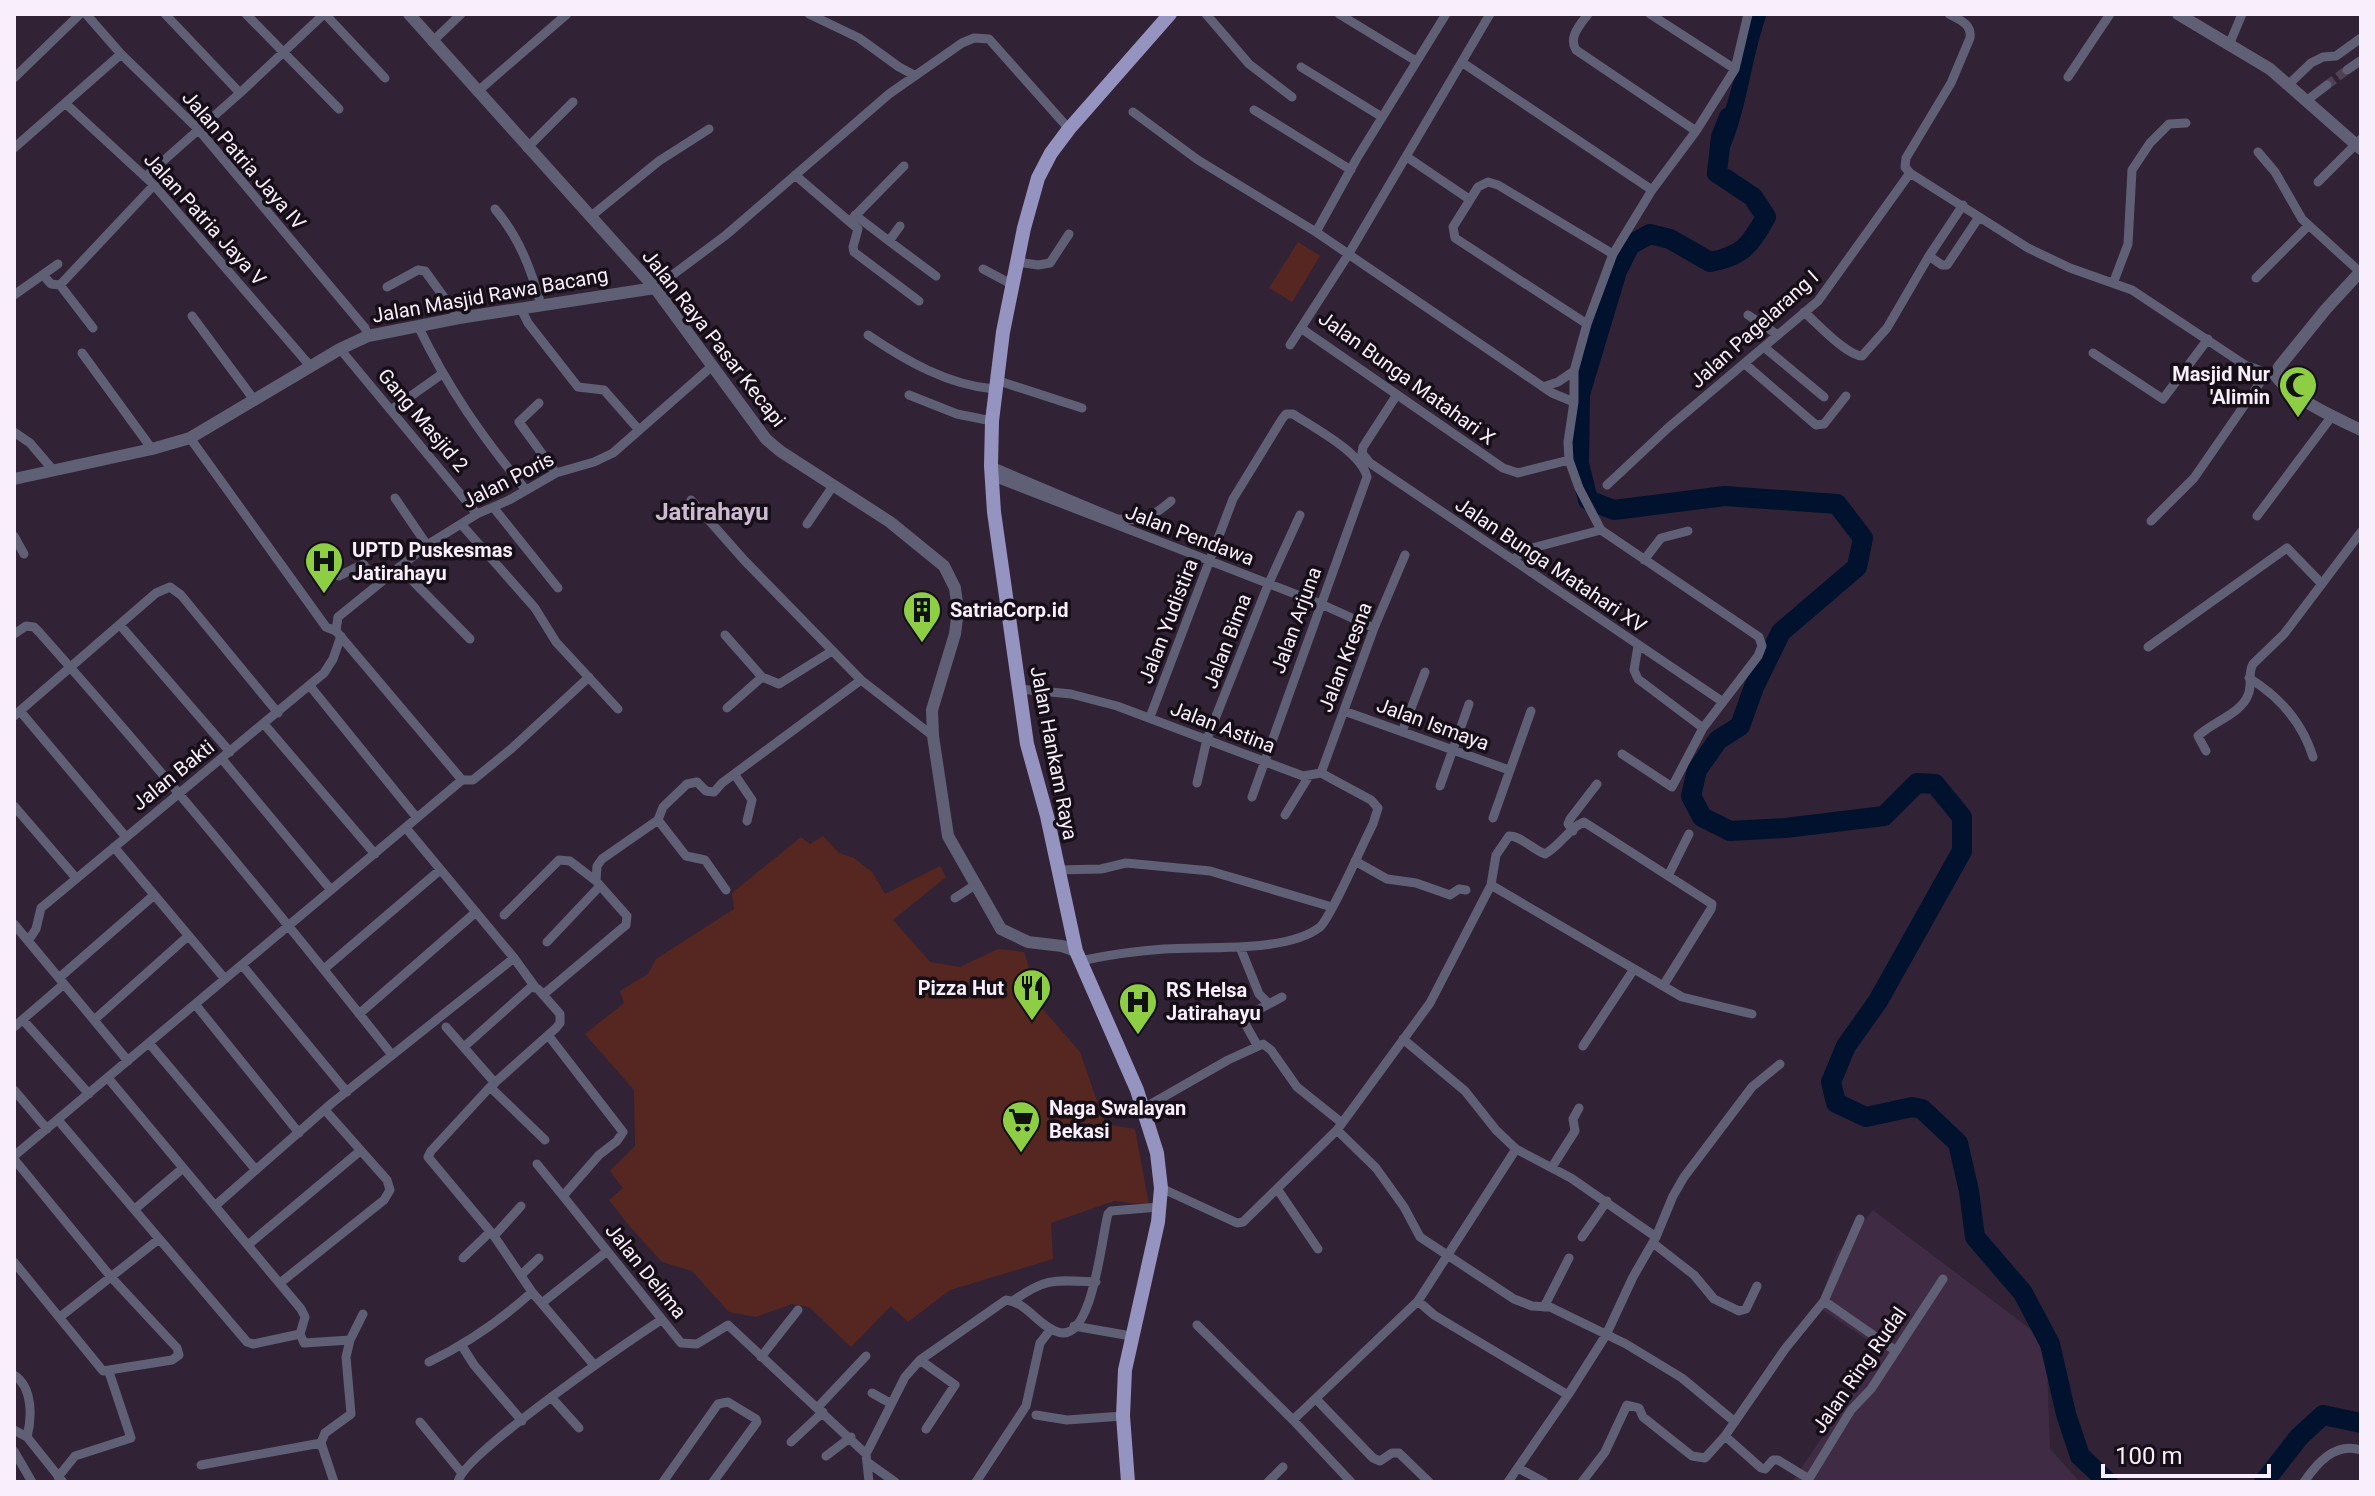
<svg xmlns="http://www.w3.org/2000/svg" width="2375" height="1496" viewBox="0 0 2375 1496" font-family="Roboto,sans-serif">
	<style>
		.built { fill: #402b44 }
		.green { fill: #562721 }
		.water { fill: #00122d }
		.lines { fill: none; stroke-linecap: round; stroke-linejoin: round }
		.river { stroke: #00122d; stroke-width: 20 }
		.minor-tunnel { stroke: #504154; stroke-width: 9; stroke-dasharray: 9 4.5; stroke-linecap: butt }
		.minor { stroke: #5f5f75; stroke-width: 9 }
		.tertiary { stroke: #5f5f75; stroke-width: 12 }
		.primary { stroke: #9593c0; stroke-width: 14 }
		.labels { text-anchor: middle; stroke-width: 7; stroke-linejoin: round; paint-order: stroke }
		.street-label { font-size: 20px; fill: #f9eefb; stroke: #160f17 }
		.poi-label { font-size: 20px; font-weight: bold; fill: #f9eefb; stroke: #160f17; text-anchor: start }
		.quarter-label { font-size: 24px; font-weight: bold; fill: #ceb9d2; stroke: #160f17 }
	</style>
	<rect width="100%" height="100%" fill="#322236"/>
	<!-- built -->
	<path class="built" d="M1873 1210 2046 1341 2050 1449 2080 1482H1792L1881 1349 1818 1307 1837 1253Z"/>
	<!-- green -->
	<path class="green" d="M1298 242 1320 256 1292 302 1269 288Z
		M823 836 839 853 854 858 872 872 885 894 940 866 946 877 893 920 930 962 960 967 998 949 1024 952 1041 1007 1080 1052 1105 1124 1135 1129 1149 1205 1114 1201 1051 1223 1053 1259 950 1290 908 1322 891 1306 851 1347 809 1307 792 1304 756 1317 729 1312 692 1271 662 1262 631 1228 609 1200 623 1188 610 1171 635 1146 634 1090 585 1034 624 1003 620 991 648 974 656 959 734 909 732 893 801 837 810 844Z"/>
	<!-- water -->
	<path class="water" d="M1753 14H1767C1751 58 1748 105 1730 148L1716 141Z"/>
	<g class="lines">
		<!-- river -->
		<path class="river" d="M1729 117 1721 137 1717 173 1753 197 1766 217C1750 245 1743 256 1710 262L1670 239 1650 234 1630 245 1617 271 1580 394 1579 463 1588 500 1614 510 1725 496 1837 504 1863 538 1857 567 1781 632 1754 687 1740 726 1718 740 1697 770 1691 796 1702 817 1730 831 1785 828 1884 816 1917 783 1935 784 1962 817V851L1878 1001 1846 1046 1831 1082 1836 1103 1866 1117 1912 1107 1922 1109 1958 1143 1969 1191 1975 1237 2023 1293 2050 1344 2066 1414 2080 1456 2108 1482
			M2264 1482 2299 1437 2323 1415 2361 1423"/>
		<!-- minor-tunnel -->
		<path class="minor-tunnel" d="M2327 85 2347 70"/>
		<!-- minor -->
		<path class="minor" d="M86 14 121 54 198 129 365 328 368 336
			M165 14 240 93
			M246 14 339 109
			M325 14 385 78
			M809 14 859 38 899 67 914 75
			M1206 14 1249 64 1292 97
			M1339 14 1416 61
			M1588 14C1580 25 1568 37 1576 50L1696 131
			M1650 14 1735 69
			M432 42 461 14
			M2229 45 2242 14
			M1463 63 1652 190
			M1301 67 1382 117
			M2347 70 2360 61
			M2068 77 2110 14
			M14 78 80 14
			M2288 85 2311 63 2323 57 2336 56 2361 38
			M477 92 567 14
			M2306 101 2327 85
			M65 103 154 185 311 367
			M1254 110 1351 170
			M1133 112 1198 160 1316 232 1552 393 1574 402
			M14 148 121 54
			M527 148 573 102
			M2258 152 2275 172 2302 219 2360 272
			M1407 157 1469 199
			M1910 173 2028 248 2070 268 2132 290 2245 365 2276 376
			M1910 173 1905 167 1906 158 1951 83 1970 38C1972 24 1960 20 1949 14
			M795 175 858 229 853 247 854 252 919 301
			M145 177 240 93 324 14
			M2318 182 2361 139
			M495 209C519 237 531 269 541 305
			M855 215 889 241 900 226
			M590 217 659 161 709 129
			M850 221 904 166
			M1316 232 1357 158 1446 14
			M889 241 936 276
			M1929 256 1963 205
			M1017 262 1038 265 1050 263 1069 234
			M983 269 1013 285
			M44 276 51 284 60 285 154 185
			M2256 278 2308 226
			M2114 281 2128 244 2132 170 2150 143 2169 124 2186 123
			M60 285 93 328
			M387 287 418 270 425 271 459 318
			M655 288 726 235 889 94 962 43 974 38 989 39 1069 129
			M14 295 58 264
			M521 309 528 323 578 387 604 390 639 430
			M1804 312C1818 324 1846 355 1862 356L1887 328 1929 256 1942 265H1947L1979 217
			M1748 315 1778 335
			M192 316 255 401
			M1587 324 1455 238 1453 227 1478 187 1488 182 1498 185 1613 254
			M418 326C448 388 482 437 526 490
			M1302 326 1305 331 1503 468 1518 473 1569 460
			M868 335C906 361 948 385 994 389
			M1290 345 1348 255 1490 14
			M1764 347 1824 397
			M340 349 477 514
			M82 353 152 449
			M2093 353 2163 399 2208 339
			M1745 364 1816 425 1824 424 1846 396
			M996 380 1082 408
			M1543 387 1558 382 1574 371
			M909 395 957 414 992 421
			M1396 396 1363 447 1362 453 1370 463 1723 702
			M539 403 519 422 556 473
			M391 410 442 374
			M14 432 30 443 53 470
			M190 438 326 627 336 631
			M991 466 1117 519C1144 522 1151 518 1171 501
			M991 476 1321 604 1374 628
			M1607 485 1669 427 1818 301 1910 173
			M395 498 427 545
			M691 500 744 560 861 680 933 736
			M493 507 558 588
			M2257 516 2332 416
			M2151 521 2194 478 2266 374
			M461 524 535 608 556 642 618 709
			M807 524 833 486
			M14 536 24 554
			M310 557 326 569 339 576 363 564 377 583
			M1514 559 1525 550 1601 530
			M1644 560 1661 538 1688 531
			M399 567 470 639
			M120 625 230 752
			M14 634 26 626 34 627 39 632C161 769 278 911 392 1055
			M725 635 762 677 779 684 832 651
			M1638 646 1634 670 1638 679 1703 728
			M2148 647 2287 548 2321 583
			M2249 678C2280 697 2302 722 2313 757
			M310 686 417 818
			M1019 689 1071 694 1117 706 1303 776 1321 773
			M727 708 762 677
			M20 711 126 837
			M1344 711 1509 770
			M14 716 156 593 170 587 181 595 278 713
			M1150 717 1233 499 1282 419 1286 414H1293C1314 428 1361 452 1367 477L1252 797
			M264 724 375 854
			M1402 732 1425 672
			M2206 751 2198 736C2212 722 2241 714 2248 695 2253 684 2247 674 2253 664L2284 634 2361 532
			M1622 754 1672 787 1703 728 1758 656 1762 646 1759 637 1601 530 1579 488 1569 460 1568 442 1574 402V371L1587 324 1613 254 1652 190 1696 131 1735 69 1748 14
			M222 759 331 890
			M1321 773 1374 628 1405 555
			M735 775 752 800 747 821
			M462 780H473L511 749 589 677
			M1197 783 1207 739 1268 585 1300 515
			M1440 786 1469 704
			M14 806 76 878
			M1285 815 1309 776
			M1493 818 1531 711
			M658 820 686 856 705 860 726 890
			M406 828 514 958 535 987
			M1573 831 1568 824 1570 819 1597 784
			M114 847 225 979
			M1355 861 1387 879 1416 883 1450 895 1459 889 1466 890
			M1057 870 1101 869 1126 863 1210 871 1332 907
			M1668 876 1689 834
			M1491 885 1682 997 1752 1014
			M955 898 975 885
			M504 915 559 860 570 861 596 881
			M14 924 128 1061
			M28 941 36 929 41 908 324 673 333 659 341 636
			M547 942 599 887
			M1240 947 1259 994 1269 1004 1242 1018 1257 1045
			M1080 961C1107 955 1136 951 1164 949 1205 946 1287 953 1320 927 1331 917 1363 843 1373 824L1378 808 1371 800 1321 773
			M242 965 347 1092
			M324 969 440 870
			M59 978 153 896
			M544 994 626 925 627 916 596 881 597 866 602 859 658 820 663 807 687 784 697 782 706 791 714 792 722 783 861 680
			M195 1004 299 1133
			M1269 1004 1282 997
			M359 1014 476 912
			M23 1020 89 1094
			M94 1020 187 937
			M14 1027 64 984
			M446 1027 495 1083
			M548 1035 623 1132 617 1141 599 1155 563 1196 681 1343 697 1344 728 1325 866 1454
			M1403 1039 1465 1091 1496 1130 1516 1149 1571 1178 1656 1237
			M149 1043 256 1170
			M465 1046 531 987 538 989 560 1014V1023L556 1028 490 1087 431 1151 428 1157 494 1236 532 1292 594 1365
			M1583 1046 1634 969
			M490 1087 545 1140
			M14 1090 47 1129
			M1144 1108 1228 1060 1263 1044 1271 1050 1297 1087 1342 1123
			M58 1120 247 1342 253 1344 300 1334 305 1317 301 1309 108 1078
			M1337 1130 1376 1168 1404 1207 1420 1237 1514 1299 1532 1306 1550 1307 1626 1344 1682 1378 1735 1422
			M14 1156 462 780 336 631 338 617 427 545 477 514 509 500 556 473 594 462 613 453 711 367
			M14 1159 111 1277 177 1348 179 1355 172 1360 103 1371 14 1262
			M537 1164 563 1196
			M1552 1167 1575 1131 1573 1119 1579 1108
			M1161 1188 1237 1223 1243 1222 1337 1130 1430 1003 1491 885 1496 855 1509 836C1520 835 1533 850 1545 854 1560 846 1570 827 1584 822L1712 904 1711 909 1663 986
			M1278 1190 1318 1249
			M216 1205 332 1103 514 958
			M135 1209 183 1168
			M494 1236 521 1206
			M1582 1237 1607 1201
			M1653 1243 1694 1275 1714 1299 1739 1311 1746 1309 1757 1286
			M248 1245 360 1151
			M463 1258 490 1232
			M521 1275 539 1258
			M280 1283 384 1200 390 1190 387 1180 325 1110
			M1013 1301C1046 1277 1056 1280 1096 1282
			M1418 1301 1434 1315 1568 1395
			M1824 1301 1896 1351
			M542 1303 606 1252
			M1544 1307 1569 1258
			M60 1317 159 1239
			M1197 1325 1293 1420 1418 1301 1516 1149
			M1074 1326 1131 1336
			M300 1334 304 1343 350 1340
			M462 1346 474 1365 522 1421
			M761 1357 798 1310
			M920 1360 955 1385 926 1429
			M429 1362C468 1343 500 1321 532 1292
			M14 1375C33 1387 32 1418 27 1437
			M872 1393 890 1403
			M551 1397 579 1428
			M1316 1399 1373 1458 1380 1461 1392 1453H1399L1429 1482
			M818 1407 866 1356
			M1036 1415 1067 1420 1123 1416
			M1293 1420 1351 1482
			M420 1422 461 1472
			M14 1430 27 1437 63 1482
			M1725 1436 1761 1468 1765 1469 1773 1460H1778L1809 1479
			M791 1442 823 1412
			M14 1451 32 1482
			M826 1456 851 1437
			M867 1462 895 1482
			M201 1465 321 1443
			M1518 1468 1544 1482
			M58 1477 75 1456 131 1438 109 1372
			M334 1482 321 1443 325 1433 351 1414 346 1357 350 1340 363 1314
			M458 1482C462 1455 629 1341 661 1320
			M663 1482 718 1404 728 1402 756 1419 757 1422 713 1482
			M869 1482 866 1454 905 1377 920 1360 1006 1300C1027 1302 1038 1326 1058 1332 1093 1344 1102 1233 1108 1214L1111 1211 1159 1207
			M976 1482 1026 1406 1040 1343 1051 1329
			M1268 1482 1283 1467
			M1508 1482 1568 1395 1606 1335 1633 1277 1656 1237 1673 1196 1684 1177 1752 1087 1780 1064
			M1582 1482 1605 1452 1627 1405 1639 1408 1643 1417 1692 1456 1705 1458 1725 1436 1785 1349 1824 1301 1860 1219
			M1807 1482 1851 1410 1871 1389 1943 1279
			M2304 1482C2317 1463 2335 1442 2361 1450"/>
		<!-- tertiary -->
		<path class="tertiary" d="M409 14 655 288 766 439 780 451 890 522 944 566 955 588 958 610 955 634 932 710 933 736 948 836 1001 929 1028 942 1062 946 1076 951
			M2178 14 2270 69 2361 149
			M2361 271 2326 309 2279 367 2276 376C2292 399 2336 418 2361 430
			M14 479 152 449 190 438 340 349 368 336 459 318 655 288"/>
		<!-- primary -->
		<path class="primary" d="M1128 1482 1123 1416 1125 1370 1158 1222 1161 1188 1157 1153 1137 1090 1076 951 1047 816 1027 744 994 512 991 466 992 421 1003 332 1024 228 1038 178 1051 153 1069 129 1170 14"/>
	</g>
	<!-- icons -->
	<defs>
		<g id="mosque-pin" transform="scale(2)"><path d="M0 17L-7.5 6A9.5 9.5 0 1 1 7.5 6Z" fill="#8dce44" stroke="#160f17"/><path d="M3.5-4.9A6 6 0 1 0 3.5 4.9A5 5 0 1 1 3.5-4.9Z" fill="#111"/></g>
		<g id="hospital-pin" transform="scale(2)"><path d="M0 17L-7.5 6A9.5 9.5 0 1 1 7.5 6Z" fill="#8dce44" stroke="#160f17"/><path d="M-5-5h3v3.5h4V-5h3V5h-3V1.5h-4V5h-3Z" fill="#111"/></g>
		<g id="building-pin" transform="scale(2)"><path d="M0 17L-7.5 6A9.5 9.5 0 1 1 7.5 6Z" fill="#8dce44" stroke="#160f17"/><path d="M-4-6H4V6H1V3H-1V6H-4ZM-2.5-4.3h1.7v1.8h-1.7ZM.8-4.3h1.7v1.8H.8ZM-2.5-1h1.7V.8h-1.7ZM.8-1h1.7V.8H.8Z" fill="#111"/></g>
		<g id="restaurant-pin" transform="scale(2)"><path d="M0 17L-7.5 6A9.5 9.5 0 1 1 7.5 6Z" fill="#8dce44" stroke="#160f17"/><path d="M-5-6h1v4h1v-4h1v4h1v-4h1v5L-1.5 .5V6h-2V.5L-5-1ZM5-6V6H3V1.5H1.5Q1.5-4 5-6Z" fill="#111"/></g>
		<g id="supermarket-pin" transform="scale(2)"><path d="M0 17L-7.5 6A9.5 9.5 0 1 1 7.5 6Z" fill="#8dce44" stroke="#160f17"/><path d="M-6-5.5h2.5l.6 2H6L4.5 2H-2.5L-4.4-4H-6ZM-1.5 3.2a1.3 1.3 0 1 0 .1 0ZM3 3.2a1.3 1.3 0 1 0 .1 0Z" fill="#111"/></g>
	</defs>
	<g fill-rule="evenodd">
		<use href="#mosque-pin" x="2298" y="385"/>
		<use href="#hospital-pin" x="324" y="561"/>
		<use href="#building-pin" x="922" y="610"/>
		<use href="#restaurant-pin" x="1032" y="988"/>
		<use href="#hospital-pin" x="1138" y="1002"/>
		<use href="#supermarket-pin" x="1021" y="1120"/>
	</g>
	<g class="labels">
		<!-- street labels -->
		<g class="street-label">
			<text transform="translate(244 160) rotate(49)" y="7">Jalan Patria Jaya IV</text>
			<text transform="translate(205 219) rotate(48)" y="7">Jalan Patria Jaya V</text>
			<text transform="translate(490 295) rotate(-10)" y="7">Jalan Masjid Rawa Bacang</text>
			<text transform="translate(1754 329) rotate(-42)" y="7">Jalan Pagelarang I</text>
			<text transform="translate(714 338) rotate(52)" y="7">Jalan Raya Pasar Kecapi</text>
			<text transform="translate(1407 378) rotate(36)" y="7">Jalan Bunga Matahari X</text>
			<text transform="translate(423 420) rotate(50)" y="7">Gang Masjid 2</text>
			<text transform="translate(508 480) rotate(-27)" y="7">Jalan Poris</text>
			<text transform="translate(1190 535) rotate(21)" y="7">Jalan Pendawa</text>
			<text transform="translate(1551 565) rotate(34)" y="7">Jalan Bunga Matahari XV</text>
			<text transform="translate(1296 620) rotate(-70)" y="7">Jalan Arjuna</text>
			<text transform="translate(1168 621) rotate(-69)" y="7">Jalan Yudistira</text>
			<text transform="translate(1227 641) rotate(-69)" y="7">Jalan Bima</text>
			<text transform="translate(1345 657) rotate(-69)" y="7">Jalan Kresna</text>
			<text transform="translate(1433 724) rotate(20)" y="7">Jalan Ismaya</text>
			<text transform="translate(1223 727) rotate(21)" y="7">Jalan Astina</text>
			<text transform="translate(1054 753) rotate(79)" y="7">Jalan Hankam Raya</text>
			<text transform="translate(173 775) rotate(-39)" y="7">Jalan Bakti</text>
			<text transform="translate(646 1271) rotate(51)" y="7">Jalan Delima</text>
			<text transform="translate(1859 1370) rotate(-55)" y="7">Jalan Ring Rudal</text>
		</g>
		<!-- poi labels -->
		<g class="poi-label">
			<text x="2270" y="381" text-anchor="end">Masjid Nur<tspan x="2270" dy="23">'Alimin</tspan></text>
			<text x="352" y="557">UPTD Puskesmas<tspan x="352" dy="23">Jatirahayu</tspan></text>
			<text x="950" y="617">SatriaCorp.id</text>
			<text x="1004" y="995" text-anchor="end">Pizza Hut</text>
			<text x="1166" y="997">RS Helsa<tspan x="1166" dy="23">Jatirahayu</tspan></text>
			<text x="1049" y="1115">Naga Swalayan<tspan x="1049" dy="23">Bekasi</tspan></text>
		</g>
		<!-- quarter labels -->
		<g class="quarter-label">
			<text x="712" y="520">Jatirahayu</text>
		</g>
	</g>
	<!-- border -->
	<rect width="2375" height="1496" fill="none" stroke="#f9eefb" stroke-width="32"/>
	<!-- scale -->
	<path d="M2103 1464v12h166v-12" fill="none" stroke="#f9eefb" stroke-width="4"/>
	<text x="2115" y="1464" font-size="24" fill="#f9eefb" stroke="#160f17" stroke-width="6" paint-order="stroke">100 m</text>
</svg>
